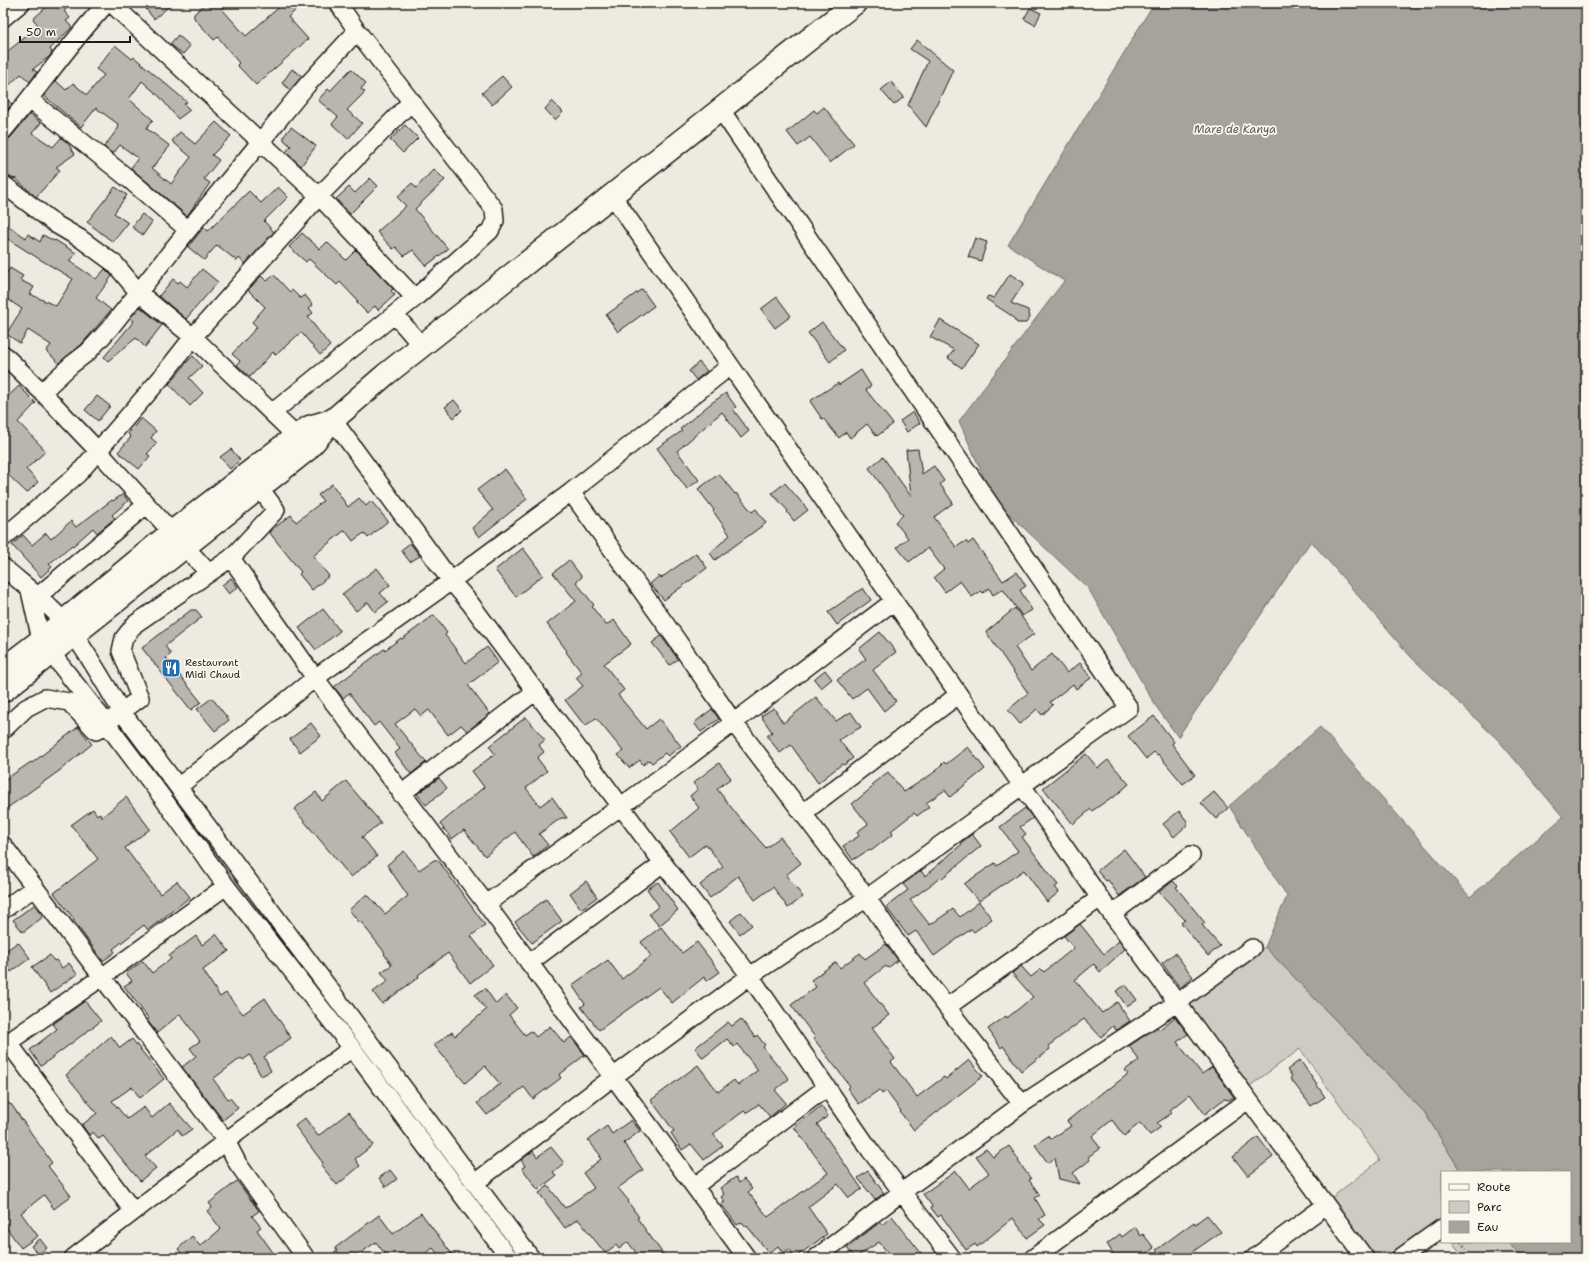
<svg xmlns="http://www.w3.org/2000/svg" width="1589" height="1261" viewBox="0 0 1589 1261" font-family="'Shantell Sans',sans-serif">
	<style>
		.green { fill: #ceccc2; stroke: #75746f }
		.water { fill: #a6a39d; stroke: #6f6d69 }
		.building { fill: #b9b6af; stroke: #1c1c1c }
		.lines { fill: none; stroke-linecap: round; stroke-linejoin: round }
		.minor-casing { stroke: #1c1c1c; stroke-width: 20 }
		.highway-casing { stroke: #1c1c1c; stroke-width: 25 }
		.path { stroke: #1c1c1c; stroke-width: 2.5; stroke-dasharray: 1 3; stroke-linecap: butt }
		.minor { stroke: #fbf7ec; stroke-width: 17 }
		.highway { stroke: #fbf7ec; stroke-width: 22 }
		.labels { text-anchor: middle; stroke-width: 3.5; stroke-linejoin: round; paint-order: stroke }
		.poi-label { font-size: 10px; fill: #1c1c1c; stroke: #fbf7ec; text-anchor: start }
		.water-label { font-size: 11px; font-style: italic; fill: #5a5956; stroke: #fbf7ec }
	</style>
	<rect width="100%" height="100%" fill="#eeeadf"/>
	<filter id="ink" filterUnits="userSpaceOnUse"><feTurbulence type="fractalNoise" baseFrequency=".025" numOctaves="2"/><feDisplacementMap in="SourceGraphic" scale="8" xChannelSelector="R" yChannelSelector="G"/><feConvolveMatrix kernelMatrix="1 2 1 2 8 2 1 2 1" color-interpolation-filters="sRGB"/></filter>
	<g filter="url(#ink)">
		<!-- green -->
		<path class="green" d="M1265 947 1425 1113 1461 1172H1442V1241L1418 1258H1374L1330 1199 1380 1160 1300 1049 1247 1088 1187 1004Z
			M1452 1242H1507L1524 1258H1465Z"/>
		<!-- water -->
		<path class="water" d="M1154 3H1586V1258H1524L1507 1242H1570V1172H1461L1425 1113 1265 947 1287 896 1229 806 1320 727 1470 897 1563 817 1499 741 1410 656 1311 541 1178 737 1155 705 1088 588 994 500 959 421 1064 281 1008 245Z"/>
		<!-- building -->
		<path class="building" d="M51 3H73L64 11 70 18 66 21 72 27 50 49 52 52 50 56 33 69 37 72 30 82 21 74 3 91V55L39 26 33 19Z
			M153 3H173L154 19 146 9Z
			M206 3H228L222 9 246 36 284 3H304L288 17 308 39 256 85 237 65 239 63 218 37 214 40 194 18V14Z
			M1030 8 1041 13 1035 25 1024 19Z
			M178 35 190 46 183 54 170 44Z
			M917 40 953 70 926 127 908 105 928 61 910 49Z
			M115 45 132 59 134 57 187 102 184 104 190 110 178 119 160 97 142 81 129 99 153 120 146 128 170 146 152 168 171 184 191 157 172 141 180 132 195 144 216 122 231 136 212 155 219 160 204 179 210 183 187 216 131 168 138 158 120 145 113 154 104 147 119 127 117 126 118 124 96 108 81 127 44 96 56 81 66 90 73 83 87 95 104 75 96 69Z
			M292 69 302 76 290 90 282 83Z
			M351 69 366 83 361 89 365 92 347 110 362 123 348 139 332 124 338 117 318 100 328 89 330 91Z
			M502 76 512 87 492 105 482 93Z
			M891 82 904 97 894 105 881 90Z
			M3 96 12 104 3 115Z
			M552 101 563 112 555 120 545 109Z
			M824 107 854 144 830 163 810 137 798 146 787 132 814 110 817 113Z
			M30 114 41 123 32 133 53 147 61 138 67 142 75 154 56 167 60 170 36 197 15 178 14 179 3 174V144L11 137Z
			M405 125 418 138 403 153 390 140Z
			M291 127 316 146 301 166 286 152 291 146 284 140V136Z
			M434 169 445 180 415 209 448 249 426 266 413 250 404 256 396 247 393 249 377 232 406 206 397 197 412 183 416 188Z
			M370 178 378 186 350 214 336 199 349 187 355 193Z
			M115 187 127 195 114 213 128 223 113 242 87 222Z
			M278 187 288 197 264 221 274 232 245 264 239 258 237 261 217 245 204 260 188 247 204 227 208 231 249 191 261 203Z
			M142 214 152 222 143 235 132 227Z
			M3 222 26 238 28 234 40 242 43 235 54 241 55 240 76 253 69 261 96 279 105 269 112 276 96 298 111 310 81 345 59 363 46 351 51 345 28 330 20 343 6 334 22 309 3 296V279L10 268 23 276 20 280 34 287 30 294 56 306 73 279 41 260 3 236Z
			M302 233 320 249 327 242 346 260 356 250 393 289 391 291 395 295 378 310 375 306 367 313 356 302 358 301 340 282 337 285 309 259 306 262 289 247Z
			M975 238 987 242 981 261 968 257Z
			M202 269 218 282 186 319 159 296 173 279 178 283 180 281 187 287Z
			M1010 274 1024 283 1011 303 1028 310 1030 317 1026 323H1017L1012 316 986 299 988 296 994 298Z
			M274 275 290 292 292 290 300 298 305 295 313 305 309 308 313 313 308 317 330 346 320 355 301 332 276 355 273 352 250 377 237 365 240 361 232 354 257 327 252 322 265 307 248 290 261 276 267 281Z
			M642 289 654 306 618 332 606 315Z
			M777 297 791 316 775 328 761 309Z
			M140 307 162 325 145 347 136 338 108 361 104 357 134 321 130 318Z
			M940 320 979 344 962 368 948 358 954 350 930 337Z
			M822 322 844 350 830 362 808 333Z
			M193 356 202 366 189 378 203 393 190 406 169 384 185 365V364Z
			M699 362 707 371 696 380 689 371Z
			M861 370 871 386 866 390 893 424 877 436 867 424 850 438 846 432 839 438 823 418 822 419 810 401 838 383 839 385Z
			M19 386 36 403 18 422 46 451 26 469 38 482 27 493 3 470V401Z
			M726 393 736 407 733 409 749 431 741 438 722 412 677 451 699 480 687 489 657 448 682 431 680 429 710 404Z
			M97 396 110 406 98 421 85 410Z
			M454 400 462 410 454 418 445 407Z
			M913 412 920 423 907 432 900 421Z
			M141 418 156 431 151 438 157 443 147 454 150 456 139 469 118 452 131 437 128 434Z
			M231 449 240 460 230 469 220 457Z
			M918 449 922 474 934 466 944 481 940 484 953 503 934 517 956 547 966 541 968 544 973 540 1003 581 1017 572 1026 586 1020 590 1032 610 1022 616 1003 589 993 595 989 588 983 593 981 591 972 597 960 581 945 592 934 577 944 569 928 548 909 562 897 547 908 538 895 522 903 515 869 468 883 457 911 496 906 450Z
			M505 469 527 499 479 537 472 528 493 510 477 490Z
			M719 474 735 494 736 493 752 512 756 509 766 523 715 560 710 553 730 535 713 511 714 510 698 489Z
			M785 483 808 510 794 521 787 512 788 511 772 493Z
			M332 484 348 507 359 498 366 506 371 501 388 521 368 538 364 533 353 541 345 530 313 556 329 576 312 590 299 574 301 572 269 532 291 515 296 522 323 501 318 495Z
			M123 494 128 501 112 515 115 518 97 533 93 528 73 546 72 545 49 564 52 567 41 577 12 545 23 535 32 545 46 533 51 539 71 521 76 527 112 500 113 501Z
			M410 543 420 556 410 562 401 550Z
			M523 548 543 575 516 597 495 570Z
			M696 553 707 568 664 600 650 584 659 576 661 578Z
			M569 560 582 577 576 582 594 605 592 607 606 625 614 620 631 644 604 664 624 690 618 695 646 729 659 719 681 746 668 756 665 753 652 763 649 760 643 765 640 760 629 768 618 755 623 751 596 718 585 726 565 700 583 686 576 678 582 673 566 652 567 651 547 624 576 601 553 573Z
			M377 568 390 585 380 593 388 602 375 612 368 602 356 611 342 594Z
			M231 578 238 587 229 594 222 585Z
			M863 588 871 600 837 625 828 612Z
			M1015 608 1034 634 1015 647 1031 671 1052 654 1067 673 1080 663 1091 678 1076 689 1073 684 1050 702 1053 705 1042 715 1037 709 1020 724 1008 710 1028 693 986 632Z
			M323 609 340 631 316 650 299 628Z
			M191 610H196L202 617 165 646 171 654 166 658 201 702 191 710 142 648Z
			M434 615 447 633 445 635 466 663 487 647 498 662 468 685 490 714 467 731 461 725 448 735 429 710 421 716 415 709 395 724 426 762 411 774 395 753 400 749 379 722 374 726 349 693 343 698 334 687 384 649 385 650 401 638 402 639Z
			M880 632 896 652 873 670 896 701 884 711 867 688 852 699 837 680 866 659 859 649Z
			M661 636 678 659 670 665 652 643Z
			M825 670 832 679 821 688 814 679Z
			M816 697 836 721 851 712 861 727 839 740 853 758 844 765 842 764 818 783 791 745 780 753 767 736 772 732 761 716 774 708 783 723Z
			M212 698 229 720 215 731 197 709Z
			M712 709 719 719 701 732 694 723Z
			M1154 716 1174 742 1172 744 1195 775 1183 784 1158 754 1157 755 1154 752 1146 759 1128 736Z
			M526 717 545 740 539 745 544 752 537 758 547 771 526 788 540 806 552 797 567 818H561L539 834 548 845 533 857 515 832 485 856 464 830 452 839 440 824 484 787 472 771 495 754 489 746Z
			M311 723 321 736 300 752 290 739Z
			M78 727 92 744 59 771 3 811V781L31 762 32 763Z
			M968 747 985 769 950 797 945 790 926 803 929 807 917 816 914 813 891 831 893 834 871 851 870 849 853 860 843 846 859 836 857 832 868 824 852 804 874 786 872 784 888 772 904 792 932 774 944 762 946 764Z
			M1086 754 1098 768 1108 760 1129 784 1113 798 1112 797 1092 811 1091 809 1073 824 1043 788Z
			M719 763 731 778 717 789 738 816 766 848 780 837 801 863 786 875 803 897 788 908 773 887 755 900 738 876 710 898 700 885 723 867 706 844 689 857 670 832 699 808 690 796 698 789 693 783Z
			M439 778 447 788 426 805 417 794Z
			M346 781 381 823 362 837 377 856 351 877 294 809 316 792 322 801Z
			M1214 792 1228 808 1216 819 1201 803Z
			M126 797 150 829 125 848 160 894 177 881 190 897 148 930 144 925 113 949 115 952 103 961 73 920 74 919 54 893 98 859 71 825 93 809 97 815 99 813 102 817Z
			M1025 808 1033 818 1020 827 1026 834 1022 837 1058 885 1055 887 1059 892 1047 902 1024 870 979 901 964 884 995 863 997 866 1018 851 1000 827Z
			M1179 811 1187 821V825L1174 837 1163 824Z
			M972 834 981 846 941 879 940 878 910 900 930 925 953 909 960 917 979 902 992 919 974 932 971 929 934 956 916 931 908 936 886 907 908 890 903 884 921 871 925 876 962 844 961 843Z
			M1124 849 1145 877 1119 896 1108 880 1106 881 1097 871Z
			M404 851 419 870 434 860H438L485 925 471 936 493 965 470 983 448 953 418 975 419 977 382 1004 373 992 388 981 381 972 392 965 384 954 385 953 361 922 360 923 349 910 367 894 385 914 408 896 387 865Z
			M586 881 597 897 581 909 570 893Z
			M1173 881 1178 886 1176 887 1205 923 1202 925 1220 946 1208 956 1181 923 1185 920 1159 892Z
			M658 882 678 910 659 926 649 914 659 906 647 889Z
			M546 899 562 921 532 943 515 922Z
			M34 905 43 917 23 932 13 920Z
			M741 912 752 925 740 934 730 921Z
			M1080 924 1104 954 1119 941 1125 949 1100 972 1094 964 1075 980 1102 1013 1117 1002 1130 1021 1116 1030 1113 1026 1101 1037 1084 1019 1048 1046 1050 1049 1021 1071 1003 1046 1001 1048 988 1029 1006 1016 1007 1018 1033 997 1012 973 1021 966 1031 977 1041 969 1044 972 1074 948 1064 936Z
			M661 927 682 953 697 942 720 972 707 981 704 977 672 1003 659 987 599 1030 581 1007 585 1004 572 985 608 960 622 979 651 956 641 942Z
			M216 934 229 951 203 970 220 997 226 993 243 1014 265 998 291 1038 264 1057 271 1071 261 1076 250 1055 243 1060 241 1058 213 1079 228 1099 230 1098 238 1108 223 1120 182 1067 196 1056 190 1048 200 1041 180 1014 157 1033 147 1020 149 1019 124 986 132 981 126 973 143 961 152 973 171 959 169 956 196 936 202 945Z
			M18 942 30 958 11 972 3 961V953Z
			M886 944 898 960 888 968 886 966 864 983 889 1015 872 1028 895 1059 891 1062 917 1097 944 1077 946 1079 969 1060 983 1076 914 1130 900 1112 901 1111 886 1091 882 1094 879 1090 859 1104 847 1088 850 1086 814 1039 815 1037 791 1005 816 987 811 980 836 962 840 968 860 953 865 959Z
			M1175 953 1193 977 1180 988 1162 963Z
			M50 955 54 961 56 960 62 968 69 963 77 974 50 993 32 967Z
			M1126 985 1137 1000 1127 1007 1116 991Z
			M485 988 496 1004 506 995 517 1008 509 1015 525 1035 531 1031 536 1037 550 1026 564 1043 571 1037 585 1055 559 1075 561 1078 533 1099 524 1087 487 1115 477 1103 500 1084 485 1066 465 1083 434 1045 452 1032 455 1036 486 1010 475 995Z
			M85 1001 101 1021 41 1066 30 1050 57 1029 53 1024Z
			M1175 1017 1188 1034 1177 1042 1202 1074 1212 1067 1234 1097 1229 1100 1224 1099 1205 1114 1190 1094 1170 1110 1172 1113 1157 1123 1161 1127 1150 1135 1140 1123 1124 1136 1112 1120 1092 1136 1100 1148 1088 1157 1090 1160 1073 1173 1080 1184 1059 1179 1055 1158 1048 1163 1035 1145 1048 1136 1051 1139 1071 1126 1067 1121 1108 1088 1109 1089 1128 1074 1125 1070 1139 1060 1129 1046 1157 1027 1159 1030Z
			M741 1019 755 1037 757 1035 765 1045 763 1047 789 1079 775 1090 786 1103 770 1117 759 1104 746 1113 744 1111 713 1134 723 1146 704 1160 691 1144 682 1150 671 1133 674 1131 651 1100 698 1065 718 1092 734 1080 738 1085 758 1070 737 1044 734 1047 727 1039 703 1058 695 1048 728 1022 732 1026Z
			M111 1036 120 1048 132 1039 164 1079 140 1098 132 1087 112 1101 127 1119 144 1107 152 1118 169 1103 192 1129 182 1136 178 1129 145 1156 156 1168 140 1181 103 1136 99 1139 93 1132 89 1135 82 1125 97 1113 66 1075Z
			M1300 1060 1325 1097 1311 1106 1290 1078 1292 1076 1287 1070Z
			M3 1095 10 1105 11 1104 52 1163 48 1166 71 1196 54 1209 44 1195 21 1213 38 1236 21 1248 3 1223Z
			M821 1106 828 1116 817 1124 862 1189 849 1198 838 1184 808 1207 827 1234 796 1257 789 1249 783 1253 778 1246 769 1253 747 1226 746 1227 742 1222 737 1225 728 1213 721 1204 725 1202 721 1197 724 1194 720 1188 736 1177 739 1183 744 1179 752 1189 748 1192 768 1217 828 1173 794 1127Z
			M349 1112 373 1145 355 1159 360 1166 337 1185 321 1165 323 1163 295 1126 305 1118 318 1136Z
			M631 1120 640 1131 624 1143 643 1170 618 1188 629 1201 628 1202 639 1217 637 1218 666 1258H640L628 1242 619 1249 616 1245 605 1253 578 1219 565 1228 539 1193 548 1186 565 1208 594 1188 583 1173 601 1159 599 1157 601 1156 588 1140 607 1126 612 1134Z
			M1258 1137 1273 1157 1248 1176 1233 1157Z
			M1009 1146 1019 1160 1018 1161 1031 1179 1029 1180 1040 1195 1035 1198 1045 1215 1039 1219 1045 1225 1027 1238 1013 1218 977 1247 975 1244 966 1250 941 1215 938 1217 931 1208 932 1206 923 1194 956 1171 969 1188 989 1173 976 1156 986 1149 993 1157Z
			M551 1147 564 1163 553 1172 556 1176 538 1190 522 1168 525 1166 521 1160 533 1151 537 1157Z
			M390 1170 397 1179 386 1187 379 1178Z
			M868 1171 884 1193 875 1200 858 1178Z
			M237 1181 259 1211 252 1216 261 1227 257 1230 277 1258H185L178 1249 192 1236 200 1246 221 1229 207 1211 212 1207 209 1203Z
			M421 1213 455 1258H441L433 1248 419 1258H388L376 1242 354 1258H342L335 1248 379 1215 393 1234Z
			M1207 1215 1221 1232 1188 1255 1186 1253 1179 1258H1163L1156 1250 1194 1222 1195 1224Z
			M892 1216 925 1258H892L879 1242 855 1258 847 1248 880 1222 882 1225Z
			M1135 1227 1141 1236 1143 1234 1154 1248 1140 1258H1116L1107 1244 1120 1234 1122 1237Z
			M40 1239 47 1248 38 1255 31 1246Z"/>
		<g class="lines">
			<!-- minor casing -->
			<g class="minor-casing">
				<path id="minor" d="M111 3 319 196 415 298 273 412
					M338 3 357 31 494 209 495 221 490 231 415 298
					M3 18 21 3
					M30 100 130 180 188 230
					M3 131C39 89 69 43 107 3
					M3 184 57 225 81 239 115 264 139 293 193 337 296 436
					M612 195 1100 898 1365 1258
					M395 315 422 346
					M3 354 42 392 99 452 208 572
					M42 392 71 365 88 352 110 328 188 230 307 85 357 31
					M333 420 451 581 470 603 663 863 750 976 870 1150 952 1258
					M571 492 674 636 734 723 867 898 898 944 1022 1104
					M3 538 78 474 160 379 193 337 319 196 412 101
					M231 558 315 678 486 904 747 1258
					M3 567C24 585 46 601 64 622 85 647 104 683 122 712L531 1258
					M30 591 41 640 106 723 162 797 226 886 352 1048 509 1258
					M38 596 146 505
					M3 730 26 708 45 698 69 702 96 731 140 698 121 651 124 638 135 624 231 558 276 510 259 487
					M178 787 315 678 451 581 571 492 730 366
					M401 794 536 691
					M803 813 958 695
					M3 845 102 977 226 1141 238 1164 306 1258
					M486 904 671 770 894 601
					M3 910 35 887
					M1112 914 1191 855
					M529 963 663 863
					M947 1007 1100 898
					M8 1042 133 1211
					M3 1046 102 977 226 886
					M476 1182 613 1077 750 976 867 898 1129 708 721 110
					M695 1186 827 1087
					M73 1258 226 1141 352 1048
					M816 1258 902 1192 1022 1104 1178 1002 1252 948
					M1033 1258 1248 1100
					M1254 1258 1326 1205
					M1400 1258 1442 1228"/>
			</g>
			<!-- highway casing -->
			<g class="highway-casing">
				<path id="highway" d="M3 669 41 640 172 532 296 436 309 427 333 420
					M3 691 307 450 333 420 385 375 855 3"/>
			</g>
			<!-- path -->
			<path class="path" d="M1461 1242 1474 1258"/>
			<!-- minor -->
			<use href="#minor" class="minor"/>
			<!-- highway -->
			<use href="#highway" class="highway"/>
		</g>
	</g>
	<!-- icons -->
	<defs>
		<g id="restaurant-square" transform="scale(1)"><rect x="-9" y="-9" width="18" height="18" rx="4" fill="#1f6fb2" stroke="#fbf7ec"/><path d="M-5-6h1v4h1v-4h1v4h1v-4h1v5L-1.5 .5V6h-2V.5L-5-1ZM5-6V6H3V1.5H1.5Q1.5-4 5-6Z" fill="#fff"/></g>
	</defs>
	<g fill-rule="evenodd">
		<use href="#restaurant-square" x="171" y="668"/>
	</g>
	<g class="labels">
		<!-- poi labels -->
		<g class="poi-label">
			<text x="185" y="666">Restaurant<tspan x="185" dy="12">Midi Chaud</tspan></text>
		</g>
		<!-- water labels -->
		<g class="water-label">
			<text x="1235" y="133">Mare de Kanya</text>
		</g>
	</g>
	<!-- margin -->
	<rect width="1589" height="1261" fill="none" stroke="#fbf7ec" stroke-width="16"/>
	<rect x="8" y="8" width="1573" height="1245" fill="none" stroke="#1c1c1c" stroke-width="1.5" filter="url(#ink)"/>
	<!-- legend -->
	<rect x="1441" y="1171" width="130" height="72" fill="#fbf7ec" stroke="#a29f99"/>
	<rect x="1449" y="1184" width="20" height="6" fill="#fbf7ec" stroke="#a29f99"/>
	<text x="1477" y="1191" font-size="12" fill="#1c1c1c">Route</text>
	<rect x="1449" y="1201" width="20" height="12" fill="#ceccc2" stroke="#a29f99"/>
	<text x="1477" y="1211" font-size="12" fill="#1c1c1c">Parc</text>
	<rect x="1449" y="1221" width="20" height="12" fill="#a6a39d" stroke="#a29f99"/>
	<text x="1477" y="1231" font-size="12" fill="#1c1c1c">Eau</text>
	<!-- scale -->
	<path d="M20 36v6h110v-6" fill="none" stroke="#1c1c1c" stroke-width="2"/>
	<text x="26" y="36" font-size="12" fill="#1c1c1c" stroke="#fbf7ec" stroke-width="3" paint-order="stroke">50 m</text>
</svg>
